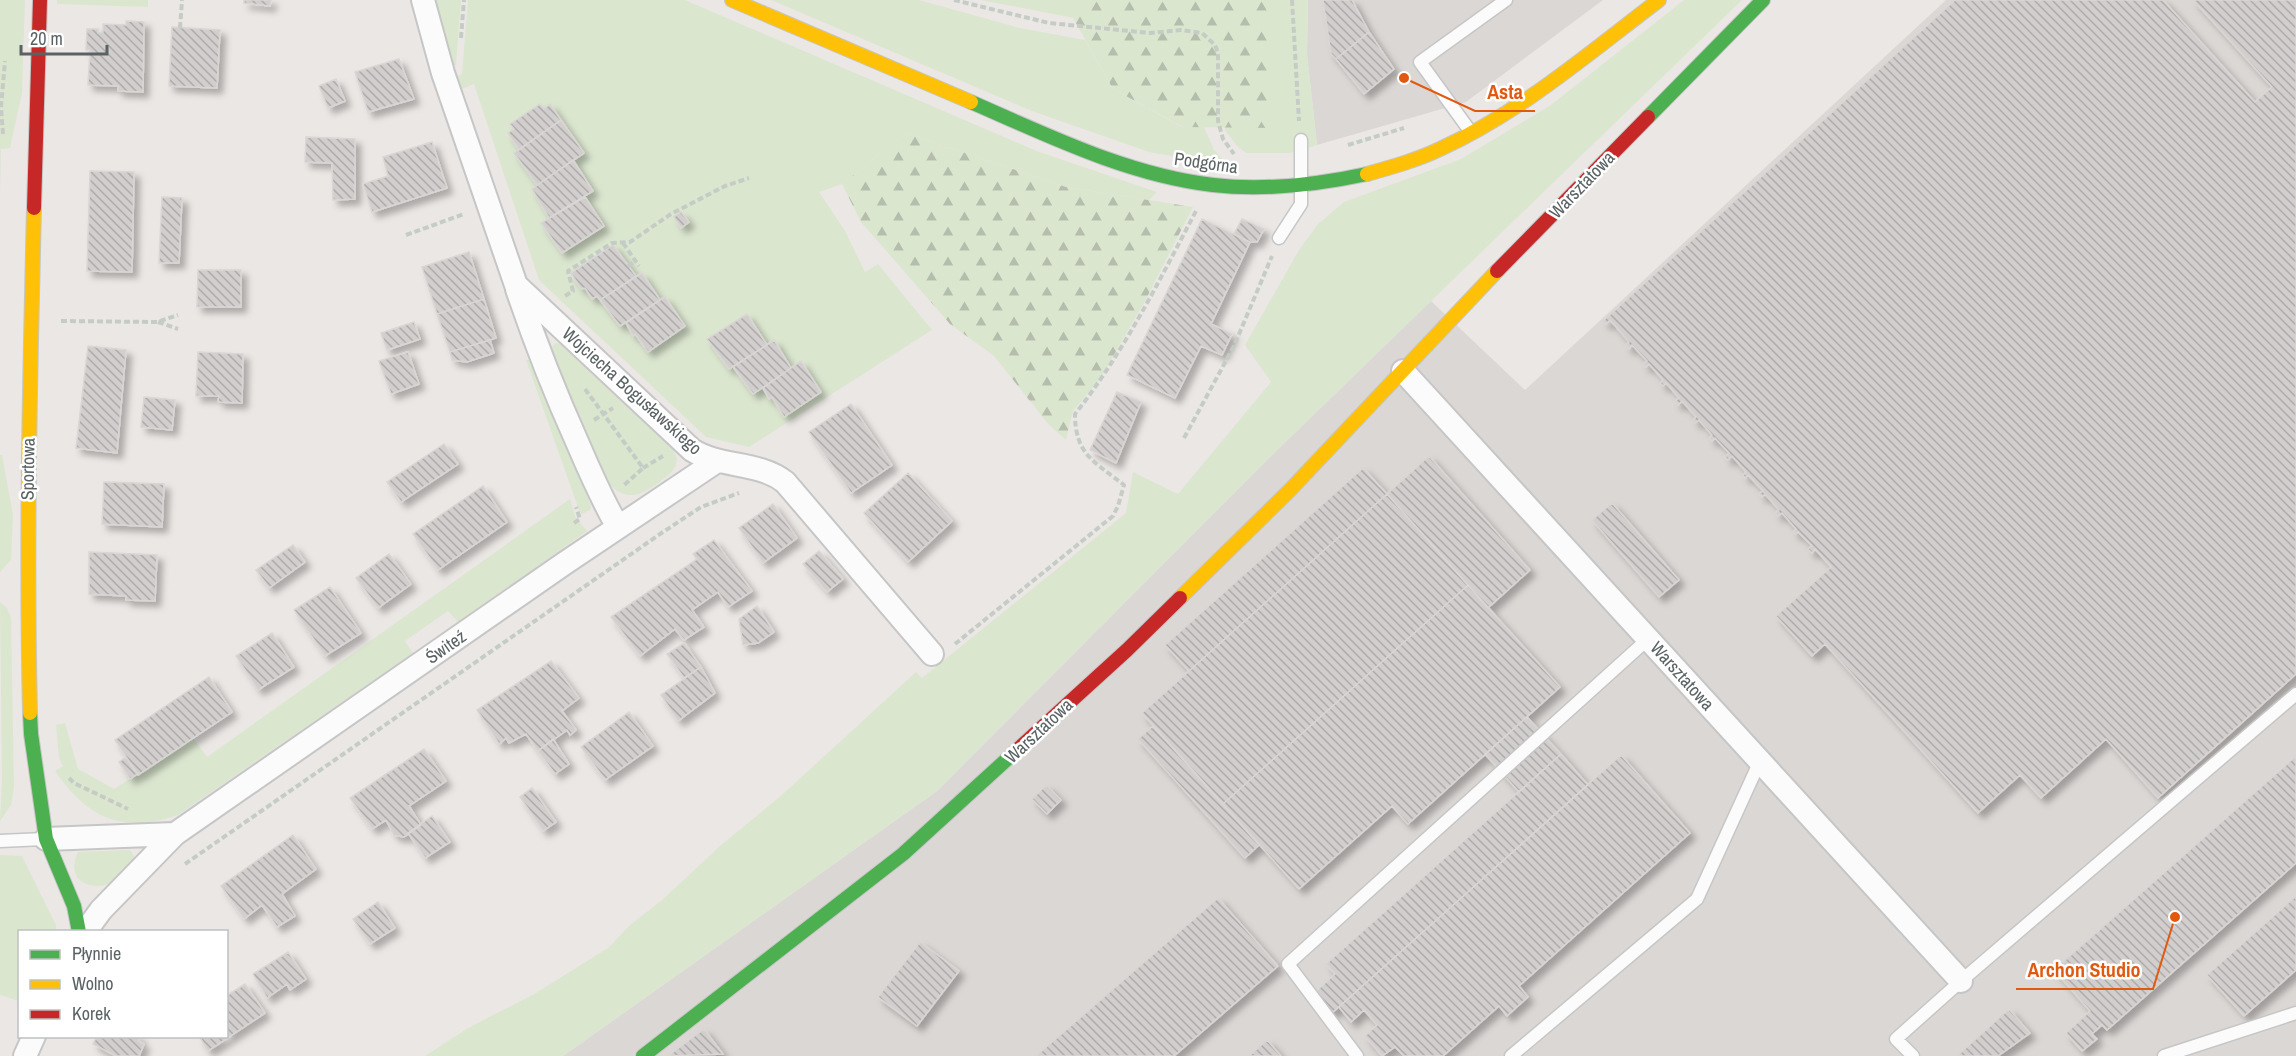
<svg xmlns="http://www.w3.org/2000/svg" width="2296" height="1056" viewBox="0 0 2296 1056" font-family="'Archivo Narrow',sans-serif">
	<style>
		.industrial { fill: #dbd7d5 }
		.green { fill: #dbe6cf; fill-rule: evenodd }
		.forest { fill: url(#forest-firs) }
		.building { fill: url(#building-back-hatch); stroke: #dad6d4; stroke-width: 1.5; filter: url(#shadow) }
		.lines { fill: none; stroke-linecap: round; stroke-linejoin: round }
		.lane-casing { stroke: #c6c6c6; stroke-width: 15 }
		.street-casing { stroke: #c6c6c6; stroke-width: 26 }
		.fast-casing { stroke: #c6c6c6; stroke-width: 16 }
		.slow-casing { stroke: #c6c6c6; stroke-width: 16 }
		.jam-casing { stroke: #c6c6c6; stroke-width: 16 }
		.path { stroke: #c5ccc6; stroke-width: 4; stroke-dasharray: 6 3; stroke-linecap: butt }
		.lane { stroke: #fcfbfb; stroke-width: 12 }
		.street { stroke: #fcfbfb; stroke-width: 22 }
		.fast { stroke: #4caf50; stroke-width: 14 }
		.slow { stroke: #ffc107; stroke-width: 14 }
		.jam { stroke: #c62828; stroke-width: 14 }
		.labels { text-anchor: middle; stroke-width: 5; stroke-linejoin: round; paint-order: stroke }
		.street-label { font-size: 18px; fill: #5a6263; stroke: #fff }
		.leader { fill: none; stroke: #e15910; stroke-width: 2 }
		.callout-dot { fill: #e15910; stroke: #fff; stroke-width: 2 }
		.callout-label { font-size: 20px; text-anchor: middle; font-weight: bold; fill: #e15910; stroke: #fff; stroke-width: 5; stroke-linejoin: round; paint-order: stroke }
	</style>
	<defs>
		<pattern id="forest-firs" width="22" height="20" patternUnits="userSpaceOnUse" patternTransform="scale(1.5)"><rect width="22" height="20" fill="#dbe6cf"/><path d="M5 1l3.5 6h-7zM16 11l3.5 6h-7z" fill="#b5beac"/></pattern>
		<pattern id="building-back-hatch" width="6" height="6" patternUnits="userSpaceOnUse" patternTransform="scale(1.5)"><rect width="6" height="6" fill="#d2cece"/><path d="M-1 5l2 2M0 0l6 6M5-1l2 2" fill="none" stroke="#adabab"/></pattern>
		<filter id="shadow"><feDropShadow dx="5.5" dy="5.5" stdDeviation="3" flood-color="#0004"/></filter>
	</defs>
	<rect width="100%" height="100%" fill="#ebe7e5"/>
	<!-- industrial -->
	<path class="industrial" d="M1308 0H1603L1466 102 1317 145 1307 54Z
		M1946 0H2296V1056H563L937 791 1271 456 1431 301 1525 390Z"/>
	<!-- green -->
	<path class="green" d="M0 0H25L22 93 10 148 1 149 0 200Z
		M57 0H148V7L57 4Z
		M436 0H461L456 65 454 66 438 14Z
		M468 0H685L1039 152 1157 192 1149 200 1066 187 906 133 842 184 819 192 845 231 865 272 878 264 932 330 749 447 706 437 539 280 474 84 462 89 458 76 462 74ZM540 104 544 109 550 104 583 153 573 160 592 191 585 197 604 226 562 253 541 223 549 218 532 189 537 185 514 153 519 150 508 133 514 129 510 123ZM628 266 636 276 642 273 660 300 665 297 685 326 648 351 635 334 633 335 626 323 620 326 597 296 592 299 585 288 581 289 571 273ZM747 314 767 345 774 340 791 368 802 361 821 392 769 398 763 388 753 394 733 367 729 369 718 353H716L708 339Z
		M771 0H919L1020 28 1085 40 1113 89 1182 127H1204L1214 150 1228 166 1149 152 1032 111Z
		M981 0H1308L1307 54 1317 145 1290 153H1246L1236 145 1225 130 1223 108 1079 19Z
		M1684 0H1742L1271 456 937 791 563 1056H425L468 1028 536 993 608 948 629 926 662 900 720 846 783 794 916 672 922 678 1126 513 1133 472 1178 494 1271 382 1245 345 1299 250 1318 224 1344 202 1461 159 1551 105Z
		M555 343 560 344 674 451 677 459C676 470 669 475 661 481 643 494 629 503 610 485L550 357V349Z
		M526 360H530L591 506 590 510 582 514 579 510Z
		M0 455H2L13 515 11 560 0 572Z
		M570 499 575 516 587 531 458 622 448 611 405 641 413 653 178 815C122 834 87 818 55 771L63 766 59 758 56 725 65 723 78 769 114 789 193 738 207 757Z
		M0 602 7 608 11 618 14 788 11 805 0 821 2 782Z
		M130 850 134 856C127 897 58 896 78 852Z
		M0 855 22 856 56 925V931L20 932 19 1001 0 995Z"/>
	<!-- forest -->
	<path class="forest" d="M1068 0H1271L1272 128 1183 127 1113 89 1072 16Z
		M906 133 1066 187 1193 207 1145 301 1100 379 1073 411 1066 440 1049 425 994 356 950 324 861 222 842 184Z"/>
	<!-- building -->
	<path class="building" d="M244 0H271L270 6 244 3Z
		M1323 0H1352L1369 32 1336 59 1331 54Z
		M1955 0H2163L2255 102 2272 87 2193 0H2296V674L2158 798 2106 739 2041 798 2020 775 1978 813 1825 644 1812 656 1776 616 1831 567 1815 549 1812 553 1808 549 1812 546 1798 532 1795 534 1793 532 1796 529 1782 513 1778 516 1775 513 1779 510 1765 494 1762 497 1759 494 1763 491 1748 475 1745 478 1743 475 1746 472 1732 456 1728 460 1725 457 1729 453 1715 438 1712 441 1709 438 1712 435 1699 420 1695 423 1693 420 1696 417 1682 401 1678 405 1675 401 1679 398 1666 383 1663 386 1660 383 1663 380 1649 364 1646 367 1643 364 1647 361 1632 345 1629 349 1626 345 1629 342 1610 320 1606 324 1603 321Z
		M126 21 144 22 143 92 118 91V86L88 85 90 50H86L87 29H98V33L103 32V24L126 25Z
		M172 27 220 30 217 88 169 86Z
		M1369 32 1394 69 1364 94 1336 59Z
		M399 59 414 99 368 112 355 72Z
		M336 79 345 101 328 108 319 86Z
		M540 104 544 109 550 104 561 120 519 150 508 133 514 129 510 124Z
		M561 120 584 153 537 185 514 153Z
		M306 137 355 139V199L333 200 332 163 305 162Z
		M432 142 447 188 372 212 363 184 388 176 383 157Z
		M573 160 593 191 549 218 532 189Z
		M90 171 134 172 132 272 87 271Z
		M162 197 182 198 179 263H159Z
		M585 197 604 226 562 253 541 223Z
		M681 212 689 222 681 228 674 217Z
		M1202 219 1250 242 1211 324 1232 334 1222 355 1201 346 1175 398 1127 375Z
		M1242 219 1264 229 1257 242H1250L1234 234Z
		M613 245 636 276 600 300 597 296 592 299 585 288 581 289 571 273Z
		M469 252 484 299 437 314 422 267Z
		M198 270H241V307H197Z
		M642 273 660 300 620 326 600 300Z
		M665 297 685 326 648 352 635 334 633 336 626 323Z
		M484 299 496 338 450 352 437 314Z
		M747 314 767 345 729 369 707 339Z
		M414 322 420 339 387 350 381 333Z
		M490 340 494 353 467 362 452 360 450 352Z
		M774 340 791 368 753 394 733 367Z
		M88 346 126 350 117 453 76 448Z
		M198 352 243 354 242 403 218 402 219 396H196Z
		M408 352 419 384 391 394 379 361Z
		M801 361 821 392 784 417 772 397 769 399 763 388Z
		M1117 392 1141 402 1116 463 1090 450Z
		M144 397 175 400 172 430 141 427Z
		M851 404 892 465 851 493 809 432Z
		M444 444 458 464 401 502 387 482Z
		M1429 456 1530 570 1488 608 1387 494Z
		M1363 468 1387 494 1189 671 1165 645Z
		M908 473 952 521 908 562 864 513Z
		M104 482 164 484 162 527 102 524Z
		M483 486 507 522 438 570 413 534Z
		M1387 494 1468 585 1223 804 1142 713Z
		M1612 503 1679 580 1659 597 1592 520Z
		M773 504 797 538 763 563 739 528Z
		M714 540 752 591 728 607 718 592 692 610 704 627 684 640 675 629 640 656 611 617 697 559 693 554Z
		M293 545 305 562 269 588 256 570Z
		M819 551 843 579 827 592 803 564Z
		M89 552 157 555 155 601 126 600V596L89 594Z
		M389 554 411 584 378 608 356 578Z
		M1468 585 1560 687 1408 824 1392 806 1299 889 1223 804Z
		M330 587 361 633 325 656 294 610Z
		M757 606 774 632 758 643 743 645 739 619Z
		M272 633 294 667 258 690 236 656Z
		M684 643 701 667 684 678 667 654Z
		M551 661 579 698 562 711 576 730 570 735 567 730 538 751 526 734 509 743 506 738 499 744 477 710Z
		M701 667 715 693 678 721 661 695Z
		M209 677 232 712 138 775 115 740Z
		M629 712 653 746 605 780 581 747Z
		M1527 717 1561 754 1519 792 1485 754Z
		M1153 726 1259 845 1245 858 1138 739Z
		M553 739 569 764 555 774 538 751Z
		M424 749 446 781 409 806 421 825 404 837 394 835 386 820 372 829 350 798Z
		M1561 754 1588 785 1332 1013 1314 993 1335 974 1326 964Z
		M1621 755 1690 833 1519 986 1528 997 1507 1016 1499 1006 1443 1056H1404L1395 1047 1382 1056 1365 1036 1377 1025 1364 1010 1351 1022 1339 1007Z
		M2296 756V863L2107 1030 2102 1025 2092 1034 2097 1039 2082 1051 2066 1033 2090 1011 2054 970Z
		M126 757 137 774 130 779 119 762Z
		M1046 785 1061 800 1047 814 1032 799Z
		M532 788 556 822 543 831 520 797Z
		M432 816 450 842 425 858 408 833Z
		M293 835 316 869 282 894 295 916 277 927 262 905 244 919 221 886Z
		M2296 896V970L2244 1016 2207 975Z
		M1218 898 1278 966 1174 1056H1036Z
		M378 902 395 928 370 944 353 919Z
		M920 942 959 971 917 1026 878 997Z
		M288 952 306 979 290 990 287 984 267 998 253 974Z
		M245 984 265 1013 208 1051 199 1036H226V996Z
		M2009 1009 2030 1033 1998 1056H1957Z
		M704 1029 723 1054 668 1056Z
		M97 1036H140L138 1041 144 1044 139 1056H116L93 1044Z
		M1267 1040 1281 1056H1249Z"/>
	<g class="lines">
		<!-- lane casing -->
		<g class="lane-casing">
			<path id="lane" d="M1470 131 1420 62 1506 0
				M1279 238 1301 204V140
				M0 841 44 839
				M1357 1056 1288 964 1648 639
				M1511 1056 1697 899 1760 761
				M1913 1056 1896 1039 1961 981 2296 694
				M2164 1056 2296 1013"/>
		</g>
		<!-- street casing -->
		<g class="street-casing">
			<path id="street" d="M423 0 443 73 516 285 692 450C720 468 758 461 785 482L932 654
				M517 289C535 342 555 393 578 444 590 472 602 500 618 527
				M1403 371 1961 981
				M46 839 175 834
				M85 932 101 910 175 834 565 563 717 461
				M25 1056 34 1036"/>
		</g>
		<!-- fast casing -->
		<g class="fast-casing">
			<path id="fast" d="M971 102C1049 136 1128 175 1213 185 1265 191 1316 185 1367 174
				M1648 117 1763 0
				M30 713 31 734 46 839 74 906 79 932
				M643 1056 903 854 1016 751"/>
		</g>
		<!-- slow casing -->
		<g class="slow-casing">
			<path id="slow" d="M732 0 971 102
				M1367 174C1392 167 1417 160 1440 149 1521 112 1589 53 1659 0
				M1180 598 1290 490 1497 271
				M30 713C26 544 30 376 34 208"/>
		</g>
		<!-- jam casing -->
		<g class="jam-casing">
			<path id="jam" d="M34 208 40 0
				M1497 271 1648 117
				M1016 751 1127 650 1180 598"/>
		</g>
		<!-- path -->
		<path class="path" d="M954 0 1049 23 1150 33 1181 30 1202 33 1215 45 1218 53V121L1223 139 1234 154
			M1292 0 1299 121
			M180 28 182 0
			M461 38 464 0
			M3 134 1 107 5 61
			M1348 145 1404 128
			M406 235 464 214
			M623 243 639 266
			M628 266 635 261
			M565 296 573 291 568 271 612 243 630 242 671 214 725 186 749 178
			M61 321 157 322 178 315
			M158 322 178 329
			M585 389 643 468 623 486
			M594 420 613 408
			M1184 438 1234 346 1272 256
			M643 468 663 456
			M574 523 580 519 576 507
			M955 644 1113 516 1118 506 1124 485C1095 462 1075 455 1075 414 1124 352 1159 281 1196 211
			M69 778 74 783 128 809
			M185 864 663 532 701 507 739 493"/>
		<!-- lane -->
		<use href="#lane" class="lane"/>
		<!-- street -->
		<use href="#street" class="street"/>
		<!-- fast -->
		<use href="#fast" class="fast"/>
		<!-- slow -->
		<use href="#slow" class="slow"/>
		<!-- jam -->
		<use href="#jam" class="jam"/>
	</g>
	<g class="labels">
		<!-- street labels -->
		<g class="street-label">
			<text transform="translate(1206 163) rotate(8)" y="6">Podgórna</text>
			<text transform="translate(1582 185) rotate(-46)" y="6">Warsztatowa</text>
			<text transform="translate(632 391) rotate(42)" y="6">Wojciecha Bogusławskiego</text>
			<text transform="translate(28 469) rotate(-89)" y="6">Sportowa</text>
			<text transform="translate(446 647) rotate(-35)" y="6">Świteź</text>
			<text transform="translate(1682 676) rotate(48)" y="6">Warsztatowa</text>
			<text transform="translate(1039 731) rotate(-43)" y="6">Warsztatowa</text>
		</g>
	</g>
	<!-- callouts -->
	<path class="leader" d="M1404 78L1475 111H1535M2175 917L2153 989H2016"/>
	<g class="callout-dot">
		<circle cx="1404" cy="78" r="6"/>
		<circle cx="2175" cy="917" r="6"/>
	</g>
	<g class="callout-label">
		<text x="1505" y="99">Asta</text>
		<text x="2084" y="977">Archon Studio</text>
	</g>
	<!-- legend -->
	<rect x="18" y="930" width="210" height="108" fill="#ffffff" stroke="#bdc0c1" stroke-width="1.5"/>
	<rect x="30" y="950" width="30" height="9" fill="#4caf50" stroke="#bdc0c1" stroke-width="1.5"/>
	<text x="72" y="960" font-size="18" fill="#5a6263">Płynnie</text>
	<rect x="30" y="980" width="30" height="9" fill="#ffc107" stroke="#bdc0c1" stroke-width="1.5"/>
	<text x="72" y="990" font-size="18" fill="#5a6263">Wolno</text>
	<rect x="30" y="1010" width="30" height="9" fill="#c62828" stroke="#bdc0c1" stroke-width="1.5"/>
	<text x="72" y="1020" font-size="18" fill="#5a6263">Korek</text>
	<!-- scale -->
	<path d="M21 45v9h86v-9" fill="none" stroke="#5a6263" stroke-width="3"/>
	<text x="30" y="45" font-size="18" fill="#5a6263" stroke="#ffffff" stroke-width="4.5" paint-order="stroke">20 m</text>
</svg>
